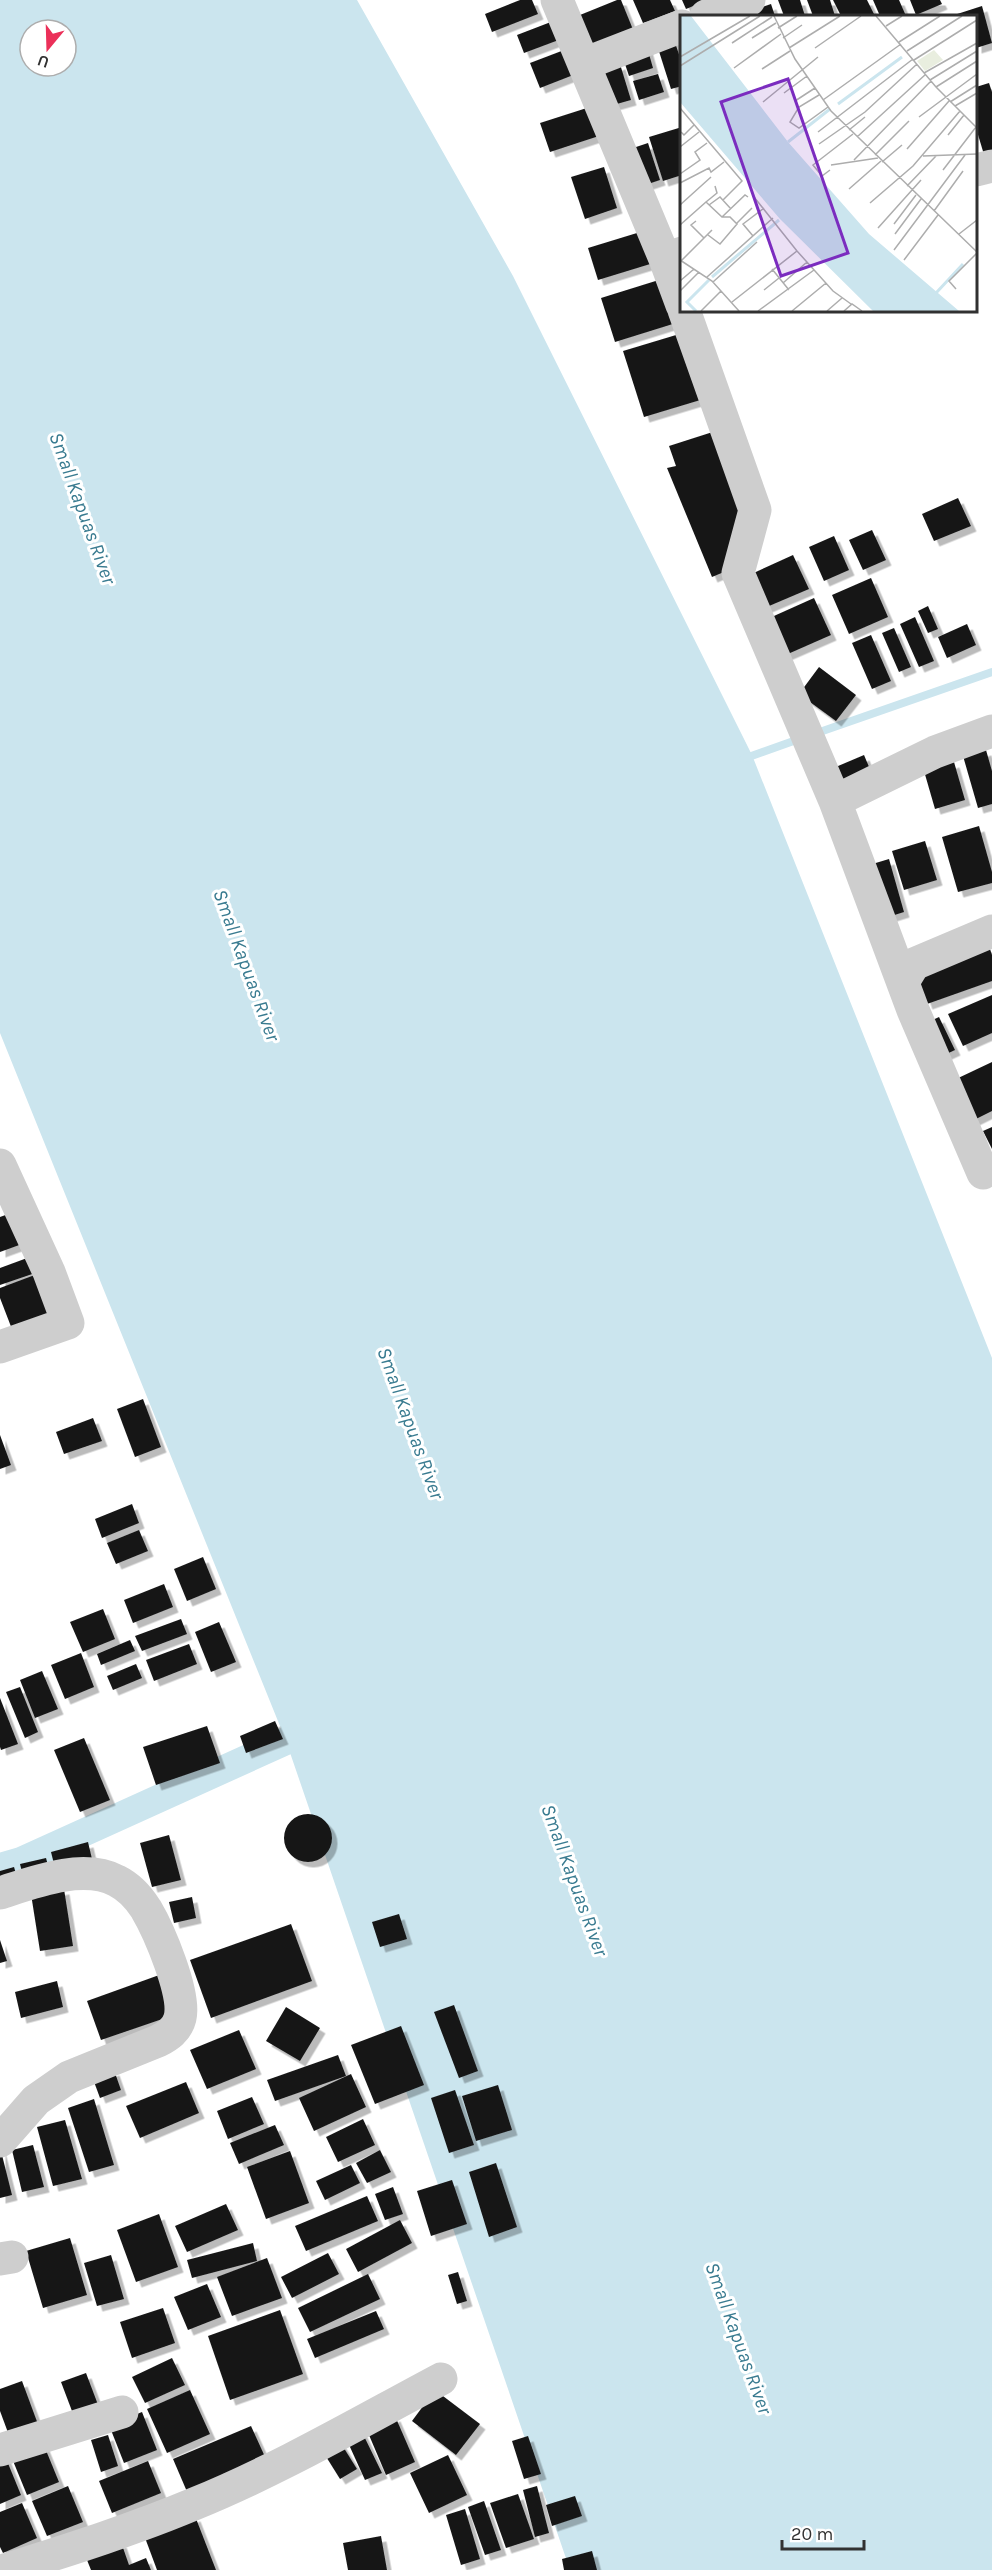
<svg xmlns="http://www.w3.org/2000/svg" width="992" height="2570" viewBox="0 0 992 2570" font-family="Karla,sans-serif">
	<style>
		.water { fill: #cbe5ee; fill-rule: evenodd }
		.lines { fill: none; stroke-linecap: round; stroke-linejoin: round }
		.stream { stroke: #cbe5ee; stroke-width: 8 }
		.canal { stroke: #cbe5ee; stroke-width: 28 }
		.building { fill: #181818; filter: url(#shadow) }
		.minor { stroke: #cecece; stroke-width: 33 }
		.labels { text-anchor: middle; stroke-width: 6; stroke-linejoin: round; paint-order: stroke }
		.water-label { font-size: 20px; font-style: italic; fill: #397b90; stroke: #fff }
		.inset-river { fill: none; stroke: #cbe5ee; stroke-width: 3 }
		.inset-road { fill: none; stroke: #adadad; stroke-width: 1.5 }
		.view { fill: #7b2cbf; fill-opacity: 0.15; stroke: #7b2cbf; stroke-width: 3 }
		.inset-edge { fill: none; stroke: #313131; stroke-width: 3 }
	</style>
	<defs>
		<filter id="shadow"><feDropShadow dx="5.5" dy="5.5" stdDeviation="0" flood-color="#0004"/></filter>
	</defs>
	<rect width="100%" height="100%" fill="#fff"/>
	<!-- water -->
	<path class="water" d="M0 0H357L513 276 752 755 992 1358V2570H570L286 1741 0 1033ZM30 30H66V66H30Z"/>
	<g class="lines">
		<!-- stream -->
		<path class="stream" d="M814 734 992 672
			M743 759 802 738"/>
		<!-- canal -->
		<path class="canal" d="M0 1867 21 1861 286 1741"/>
	</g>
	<!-- building -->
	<path class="building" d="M520 0H532L538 14 492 32 485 14Z
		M617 0H621L634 32 593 48 580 15Z
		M633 0H670L675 11 643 23Z
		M682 0H702L703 2 686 9Z
		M778 0H800L805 16H784Z
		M807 0H830L835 16H813Z
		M833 0H867L875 16H841Z
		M873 0H899L906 16H880Z
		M910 0H940L942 4 916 15Z
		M771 4 775 16H742V14Z
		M982 6 992 43 976 48V16H951Z
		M556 20 564 38 524 53 517 35Z
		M673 37 682 63V86L671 89 656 42Z
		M572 47 581 72 540 88 530 63Z
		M647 47 653 68 629 76 622 55Z
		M620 64 631 100 606 107 594 72Z
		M658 74 664 92 639 100 633 81Z
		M989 83 992 92V156L985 158 976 128V87Z
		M593 106 602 135 550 152 540 123Z
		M682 127V175L663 181 649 137Z
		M648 143 660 180 639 187 627 150Z
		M604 167 617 208 585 219 571 177Z
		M650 229 660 261 598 280 588 248Z
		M662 279 676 323 615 342 601 298Z
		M686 332 707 398 644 417 623 351Z
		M722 429 747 508 736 567 712 577 667 468 676 466 669 446Z
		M958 498 971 526 934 541 922 514Z
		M872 530 886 560 863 570 849 540Z
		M834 536 849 570 824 581 809 547Z
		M793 555 809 589 762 609 747 576Z
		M871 578 888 617 849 634 832 595Z
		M814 598 831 635 781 657 765 620Z
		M928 606 938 629 928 633 918 611Z
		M915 617 934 661 919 667 900 624Z
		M967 624 976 645 947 658 938 637Z
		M894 628 911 667 899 672 882 633Z
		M871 635 891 681 872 689 852 643Z
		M819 667 856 695 836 721 799 694Z
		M986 750 992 771V804L978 808 963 756Z
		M864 755 872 774 839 788 831 769Z
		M954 762 965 800 935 809 924 771Z
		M979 826 992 872V883L958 892 942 837Z
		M925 841 937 880 904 890 892 851Z
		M889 859 904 912 885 918 869 865Z
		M989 946 992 955V981L927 1004 915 970Z
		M992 995V1033L963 1046 948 1014Z
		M939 1017 955 1050 940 1057 924 1024Z
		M992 1062V1111L974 1120 954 1080Z
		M992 1127V1149L983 1131Z
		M11 1213 22 1244 0 1252V1217Z
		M38 1254 44 1270 0 1285V1268Z
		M40 1273 58 1322 15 1337 0 1298V1288Z
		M143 1399 161 1447 135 1457 117 1409Z
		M93 1418 102 1441 64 1454 56 1432Z
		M0 1435 11 1465 0 1469Z
		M132 1504 139 1523 102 1538 95 1519Z
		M139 1530 148 1551 116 1564 107 1543Z
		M203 1557 216 1589 187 1601 174 1569Z
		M164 1584 173 1607 133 1623 124 1600Z
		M103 1609 115 1639 83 1652 70 1622Z
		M181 1619 187 1634 142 1651 135 1636Z
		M219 1622 236 1662 211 1672 195 1632Z
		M130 1640 135 1651 101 1665 97 1654Z
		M189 1644 197 1664 154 1681 146 1660Z
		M81 1653 94 1687 65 1699 51 1665Z
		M136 1664 142 1678 113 1690 107 1676Z
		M42 1671 58 1709 35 1718 20 1680Z
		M20 1687 38 1732 25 1738 6 1692Z
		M0 1698 18 1744 1 1750 0 1747Z
		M275 1721 283 1739 246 1753 240 1736Z
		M207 1726 220 1763 156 1785 143 1747Z
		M84 1738 110 1800 80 1812 54 1750Z
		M284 1838a24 24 0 1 1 48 0a24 24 0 1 1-48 0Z
		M169 1835 181 1880 152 1887 140 1843Z
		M88 1842 92 1859 55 1868 51 1852Z
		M46 1858 49 1869 23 1876 20 1864Z
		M14 1867 17 1877 0 1881V1871Z
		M64 1889 73 1946 40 1951 31 1894Z
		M192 1897 196 1918 174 1923 169 1902Z
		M399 1914 407 1939 380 1947 372 1922Z
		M291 1924 312 1981 211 2018 190 1960Z
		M0 1940 7 1961 0 1963Z
		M162 1974 177 2014 101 2040 87 2001Z
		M57 1981 63 2007 21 2018 15 1992Z
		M454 2005 478 2071 459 2078 434 2012Z
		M286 2007 320 2028 300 2061 266 2041Z
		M401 2026 424 2085 375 2104 351 2045Z
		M239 2030 256 2069 207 2089 190 2050Z
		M338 2055 346 2076 275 2101 267 2080Z
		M114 2070 121 2090 100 2098 93 2079Z
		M351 2074 366 2107 314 2131 299 2098Z
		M186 2082 199 2113 140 2138 126 2106Z
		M498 2085 512 2130 476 2141 462 2096Z
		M455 2090 474 2145 449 2153 431 2098Z
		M252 2097 264 2124 228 2139 217 2111Z
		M94 2099 114 2165 89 2172 68 2108Z
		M363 2119 375 2145 338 2162 326 2137Z
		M65 2120 82 2179 53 2186 37 2127Z
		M275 2125 284 2145 239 2164 230 2143Z
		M33 2145 44 2187 22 2192 12 2150Z
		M0 2147 12 2195 0 2198Z
		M380 2150 391 2172 367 2183 356 2163Z
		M290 2151 309 2203 266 2219 247 2167Z
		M496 2163 517 2227 489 2237 469 2172Z
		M351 2165 360 2183 325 2200 316 2181Z
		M452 2180 467 2224 431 2236 417 2191Z
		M393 2187 403 2214 385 2220 375 2194Z
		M367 2196 378 2221 306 2251 295 2226Z
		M226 2204 238 2230 187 2252 175 2226Z
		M159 2214 178 2267 136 2282 117 2230Z
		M400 2220 412 2243 358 2272 346 2249Z
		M70 2238 87 2295 43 2308 26 2251Z
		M253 2243 257 2261 192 2278 187 2260Z
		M328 2253 339 2274 292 2298 281 2277Z
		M111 2255 124 2299 97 2306 84 2263Z
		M267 2258 282 2298 232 2316 217 2277Z
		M458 2272 467 2301 457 2304 448 2275Z
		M368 2274 380 2299 310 2332 298 2308Z
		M207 2284 221 2317 188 2330 174 2297Z
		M163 2308 175 2343 132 2358 120 2322Z
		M280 2310 303 2374 230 2400 208 2336Z
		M376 2311 384 2329 315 2358 307 2339Z
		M172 2358 185 2385 145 2403 132 2377Z
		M86 2373 100 2410 75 2419 61 2382Z
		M22 2381 39 2427 10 2438 0 2411V2389Z
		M190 2390 210 2434 167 2453 147 2409Z
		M435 2390 480 2424 456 2455 412 2421Z
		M142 2412 157 2450 124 2463 109 2425Z
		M395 2416 415 2462 386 2475 366 2428Z
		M251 2426 266 2459 188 2494 173 2459Z
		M360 2428 382 2473 365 2480 345 2436Z
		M108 2435 118 2466 101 2472 91 2440Z
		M528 2436 541 2474 524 2479 512 2441Z
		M337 2437 357 2469 340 2479 320 2447Z
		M43 2443 59 2482 27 2495 11 2456Z
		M448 2455 467 2495 429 2513 410 2473Z
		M5 2456 21 2495 0 2504V2458Z
		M148 2461 161 2493 112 2513 99 2481Z
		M68 2486 83 2522 47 2536 32 2501Z
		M537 2486 549 2533 535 2537 523 2490Z
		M518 2494 534 2539 506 2548 490 2503Z
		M575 2496 582 2516 552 2526 546 2505Z
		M484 2501 501 2550 485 2555 468 2507Z
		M22 2503 37 2538 3 2553 0 2547V2512Z
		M465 2509 480 2559 461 2565 446 2515Z
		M195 2516 216 2570H157L144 2535Z
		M381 2536 387 2570H348L343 2543Z
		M121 2542 129 2565 146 2558 151 2570H91L85 2555Z
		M592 2551 597 2570H564L562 2559Z"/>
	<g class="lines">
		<!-- minor -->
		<path class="minor" d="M557 0 665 259 682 253
			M706 16 749 0
			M584 64 682 26
			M976 170 992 166
			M665 259 682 305
			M684 310 755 510 738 573 835 801 913 1010 983 1173
			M835 801 935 752 992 731
			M903 982 914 964 992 931
			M0 1165 49 1272 68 1323 0 1347
			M0 1893C34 1882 83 1863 117 1881 129 1887 139 1898 146 1909 159 1931 186 1994 180 2018 177 2030 168 2036 158 2041L69 2077 36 2100 0 2141
			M0 2259 12 2257
			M0 2450 122 2412
			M5 2570C68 2550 132 2530 194 2504 280 2469 360 2422 441 2379"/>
	</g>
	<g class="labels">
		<!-- water labels -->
		<g class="water-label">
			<text transform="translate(83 508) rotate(70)" y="7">Small Kapuas River</text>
			<text transform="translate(247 965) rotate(70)" y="7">Small Kapuas River</text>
			<text transform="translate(411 1423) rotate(70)" y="7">Small Kapuas River</text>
			<text transform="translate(575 1880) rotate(70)" y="7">Small Kapuas River</text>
			<text transform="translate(739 2338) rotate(70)" y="7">Small Kapuas River</text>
		</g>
	</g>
	<!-- overview -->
	<g transform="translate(680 15)">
		<rect width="297" height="297" fill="#fff"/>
		<path d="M254 35 263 45 245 56 237 46Z" fill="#e9eedf"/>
		<path d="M0 1H11L108 127 189 219 279 296H193L100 204 0 87Z" fill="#cbe5ee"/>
		<path class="inset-river" d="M158 89 222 42M108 127 150 94M32 262 99 205M256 278 283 249M16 296 7 287 29 265"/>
		<path class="inset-road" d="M94 1 115 44 151 96 297 237M196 1 256 72 297 113M206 11 222 1M98 13 117 1M72 23 96 8M103 23 122 10M219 27 260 1M52 28 92 2M109 33 160 1M135 33 181 1M227 36 282 1M0 42 70 1M234 45 297 5M0 51 80 1M54 53 101 19M82 54 110 36M244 58 297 28M250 65 297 36M256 72 297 46M104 78 127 61M139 80 119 92 110 107 119 113 148 92M143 85 221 29M115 86 135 73M83 87 138 42M270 87 297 70M275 91 297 78M0 93 62 166 43 185M239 102 297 59M169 115 185 102M1 117 4 120 14 110M138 117 233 44M268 120 284 100M177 122 246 59M139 129 185 97 237 49M0 132 19 117M227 134 269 86M195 140 229 106M243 141 297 139M174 145 251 66M202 147 222 130M151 150 198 143M150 155 142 161 133 150 173 119M263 155 296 112M0 159 20 145 15 137 27 128M0 168 29 153 31 157 44 147M227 171 256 141M169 174 201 146M74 182 117 236M26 187 37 178 35 171M190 188 233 151 280 96M0 190 31 162M29 190 40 182 51 194M254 196 283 156M42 202 65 180 68 182M16 206 11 210 24 223M57 208 72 193M214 209 236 180M0 210 26 187 42 202H50L57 209 40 229 28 220M198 213 241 165M215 219 241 184M279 219 297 205M73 221 63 209 84 193M214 235 285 140M0 245 32 266 59 296M224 245 258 200M1 246 32 215M92 254 109 275M27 262 93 203M0 266 14 254M33 267 77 227M103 268 127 247M276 274 269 266 297 238M84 275 99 263M0 276 19 257M52 287 117 236 153 276 171 289M21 296 41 276M78 296 134 255M112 296 146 268M147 296 162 283M164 296 172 289 182 296"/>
		<path class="view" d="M108 64 168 238 101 261 41 87Z"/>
		<rect width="297" height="297" class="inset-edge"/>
	</g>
	<!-- north arrow -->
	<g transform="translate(48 48) rotate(199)"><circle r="28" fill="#ffffff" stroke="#adadad" stroke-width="1.5"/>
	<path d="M0-4.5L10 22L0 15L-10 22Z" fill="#eb3059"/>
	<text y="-9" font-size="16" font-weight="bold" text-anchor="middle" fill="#313131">U</text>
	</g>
	<!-- scale -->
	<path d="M782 2540v9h82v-9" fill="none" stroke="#313131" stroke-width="3"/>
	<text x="791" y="2540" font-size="18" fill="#313131" stroke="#ffffff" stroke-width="4.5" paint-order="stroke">20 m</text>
</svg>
